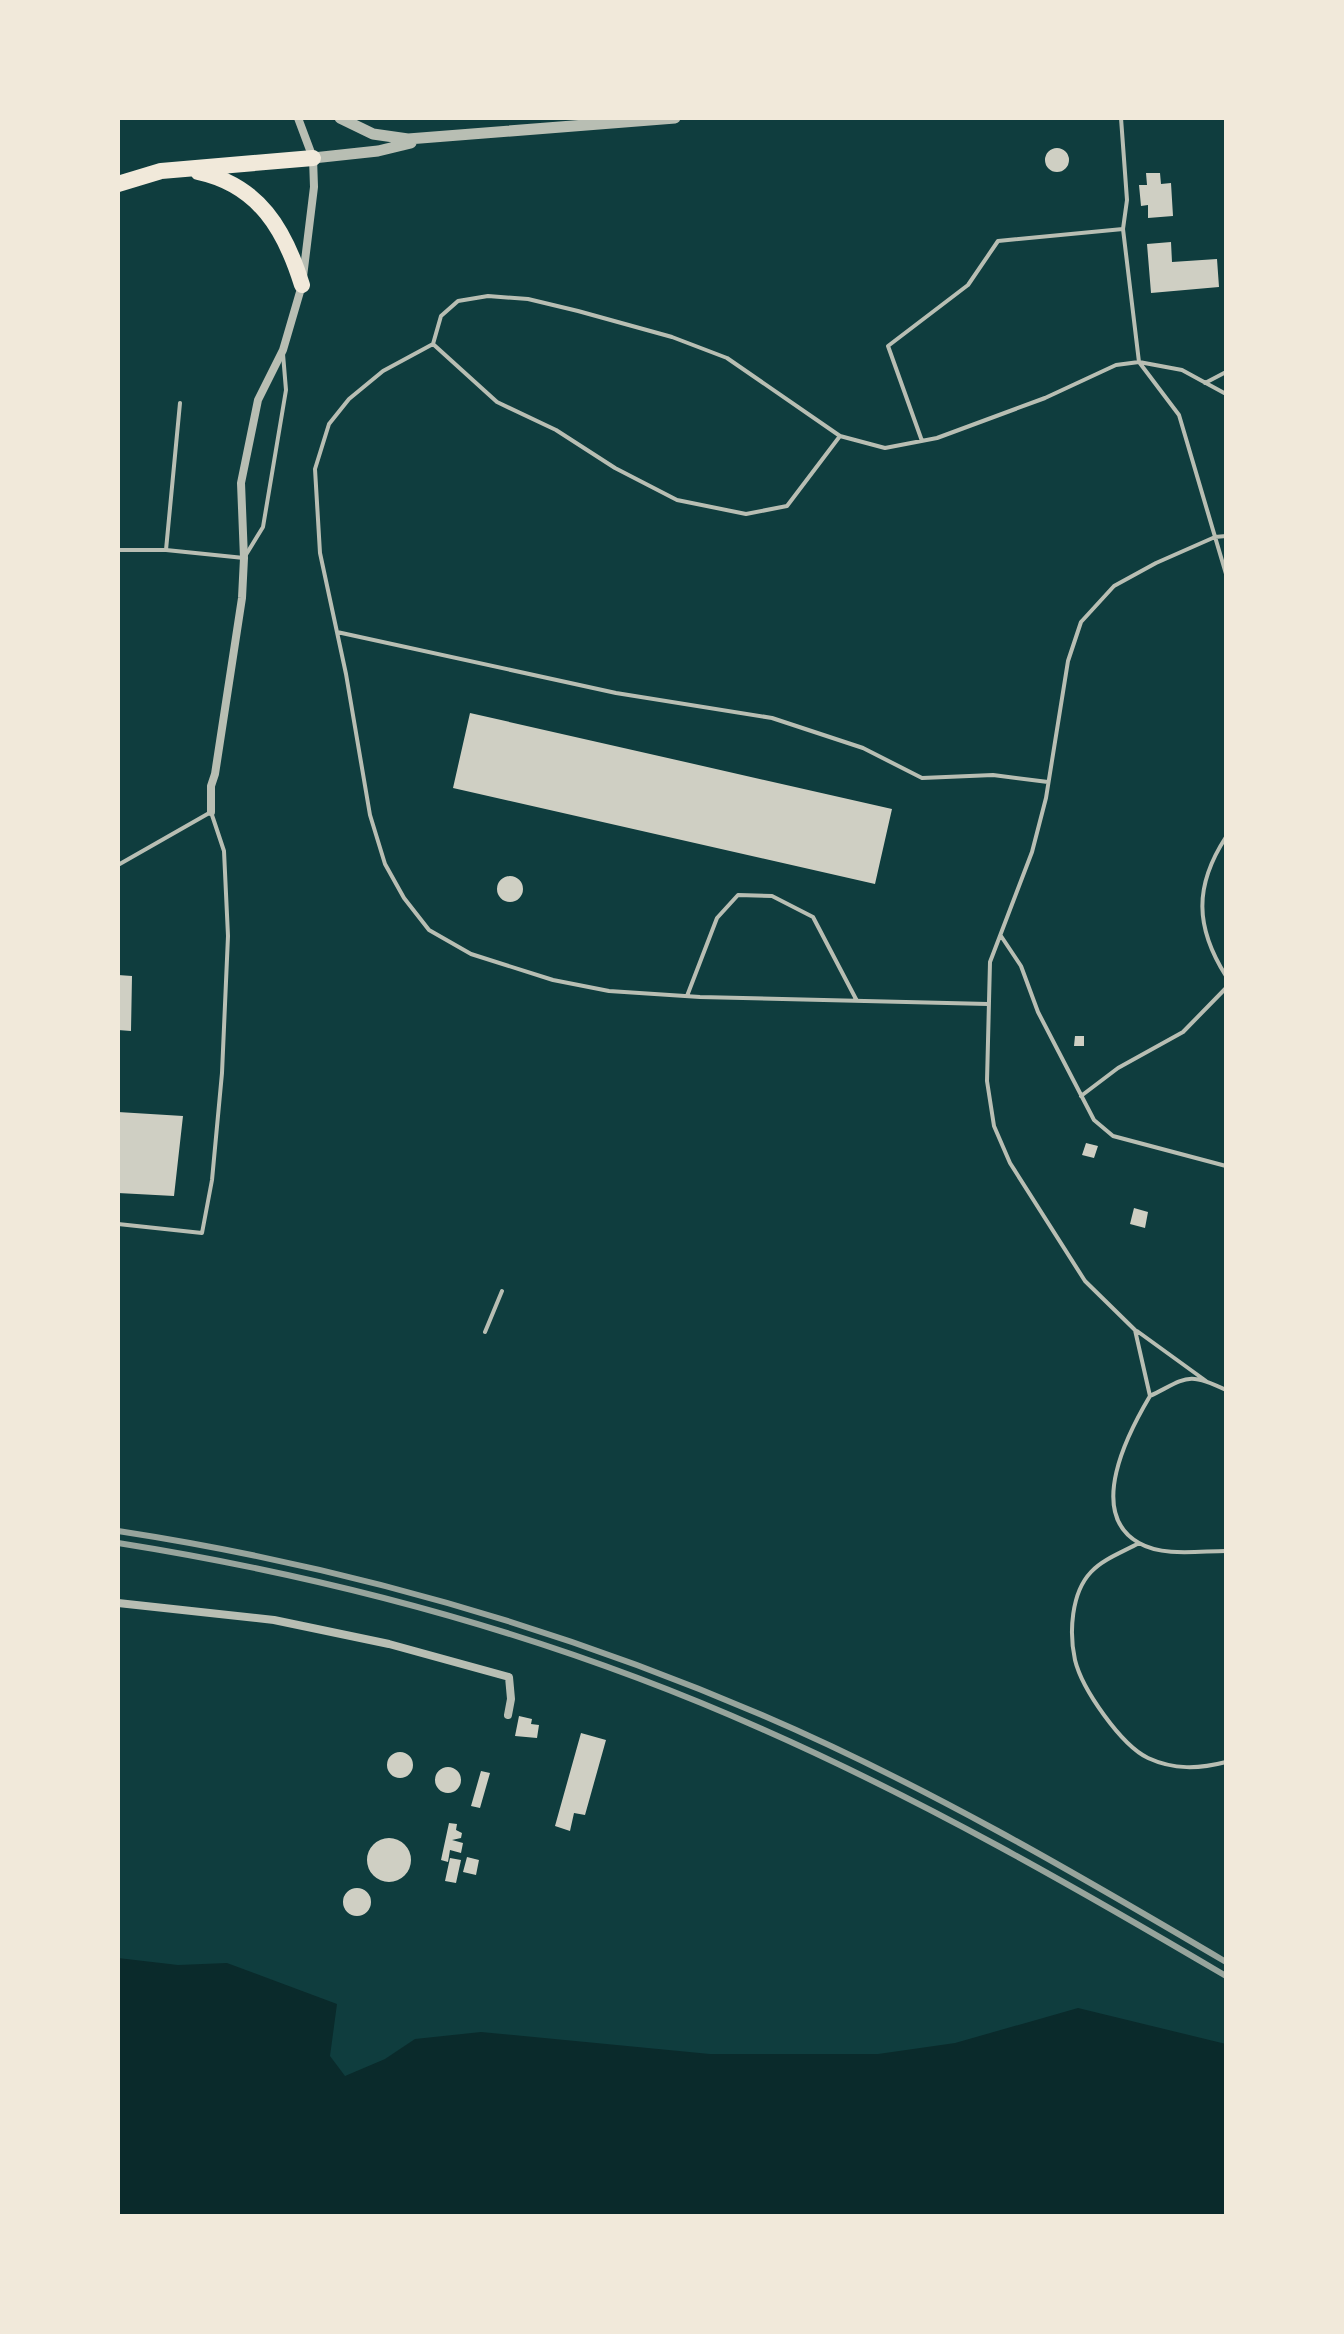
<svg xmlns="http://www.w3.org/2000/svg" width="1344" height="2334" viewBox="0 0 1344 2334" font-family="'Space Grotesk',sans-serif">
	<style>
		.water { fill: #0a2a2b }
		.building { fill: #cfcfc3 }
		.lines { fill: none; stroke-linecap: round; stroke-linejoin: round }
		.service { stroke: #b8beb3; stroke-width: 4 }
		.minor { stroke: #b8beb3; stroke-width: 8 }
		.tertiary { stroke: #b8beb3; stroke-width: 11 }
		.motorway { stroke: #f1e9da; stroke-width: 16 }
		.rail { stroke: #97a49c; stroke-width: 6 }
	</style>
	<rect width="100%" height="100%" fill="#0f3d3e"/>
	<!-- water -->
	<path class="water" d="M118 1958 178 1965 227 1963 337 2004 330 2056 345 2076 385 2059 415 2039 481 2032 710 2054H878L955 2043 1078 2008 1226 2044V2216H118Z"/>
	<!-- building -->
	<path class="building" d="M1045 160a12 12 0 1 1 24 0a12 12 0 1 1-24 0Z
		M1146 173H1160L1161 184 1171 183 1173 216 1148 218V205L1141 206 1139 185H1147Z
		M1171 242 1172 262 1217 259 1219 287 1151 293 1147 244Z
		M470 713 892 809 875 884 453 788Z
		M497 889a13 13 0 1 1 26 0a13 13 0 1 1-26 0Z
		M118 975 132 976 131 1031 118 1030Z
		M1075 1036H1084V1046H1074Z
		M118 1112 183 1116 174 1196 118 1193Z
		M1086 1143 1098 1146 1094 1158 1082 1155Z
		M1134 1208 1148 1212 1145 1228 1130 1224Z
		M519 1716 532 1719 531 1724 539 1725 537 1738 515 1736Z
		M581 1733 606 1740 585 1815 574 1813 570 1831 555 1826Z
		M387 1765a13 13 0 1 1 26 0a13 13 0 1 1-26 0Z
		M435 1780a13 13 0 1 1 26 0a13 13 0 1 1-26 0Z
		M481 1771 490 1773 480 1808 471 1806Z
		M449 1823 457 1824 456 1830 462 1833 461 1838 452 1840 463 1843 461 1853 450 1850 448 1862 441 1860Z
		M367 1860a22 22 0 1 1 44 0a22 22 0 1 1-44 0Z
		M467 1857 479 1860 476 1875 463 1872Z
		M450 1858 461 1860 456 1883 445 1881Z
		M343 1902a14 14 0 1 1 28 0a14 14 0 1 1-28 0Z"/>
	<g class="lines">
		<!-- service -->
		<path class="service" d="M433 344 497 402 556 430 615 468 677 500 746 514 787 506 840 436
			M1139 362 1179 415 1226 574
			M1139 362 1182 370 1226 394
			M1205 383 1226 372
			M922 441 888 346 968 285 998 241 1123 229
			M1226 536 1215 537 1156 563 1114 586 1081 622 1068 661 1046 798 1032 852 990 962 987 1081 994 1126 1010 1163 1085 1281 1135 1330 1150 1396C1128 1433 1086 1513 1139 1543 1163 1557 1199 1551 1226 1551
			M118 550H166L244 558 263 527 286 390 283 354
			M166 550 180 403
			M337 632 616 693 772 718 863 748 922 778 993 775 1048 782
			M1226 837C1194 886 1195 927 1226 976
			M118 865 211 812 224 851 228 936 222 1073 212 1180 202 1233 118 1224
			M1001 936 1021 966 1038 1012 1094 1120 1113 1136 1226 1166
			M687 996 717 918 738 895 772 896 813 917 857 1001
			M988 1004 700 997 609 991 553 980 471 954 429 930 404 898 385 864 370 815 346 674 320 553 315 469 329 424 349 399 383 371 433 344 441 316 458 301 488 296 528 299 578 311 672 337 727 358 840 436 885 448 937 438 1045 398 1116 365 1139 362 1123 229 1127 200 1121 118
			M1081 1096 1118 1068 1183 1032 1226 988
			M1137 1331 1206 1381
			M485 1332 502 1291
			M1150 1396C1187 1378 1187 1371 1226 1390
			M1139 1543C1123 1552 1103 1559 1091 1572 1071 1593 1069 1633 1075 1660 1082 1689 1121 1745 1148 1758 1174 1770 1199 1769 1226 1762"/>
		<!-- minor -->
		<path class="minor" d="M211 812V786L215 774 242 598 244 558 241 483 258 400 283 350 302 285 314 187 313 158 298 118
			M118 1603 274 1620 389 1644 509 1677 511 1699 508 1715"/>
		<!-- tertiary -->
		<path class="tertiary" d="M340 118 373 134 408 139 675 118
			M313 158 378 151 411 143"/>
		<!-- motorway -->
		<path class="motorway" d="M198 172C259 185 285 230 302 285
			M118 184 161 171 313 158"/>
		<!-- rail -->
		<path class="rail" d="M118 1531C339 1565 557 1627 762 1715 923 1784 1075 1873 1226 1962
			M118 1543C338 1578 558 1638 762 1729 923 1800 1075 1887 1226 1976"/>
	</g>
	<!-- border -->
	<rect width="1344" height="2334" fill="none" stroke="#f1e9da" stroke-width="240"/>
</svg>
